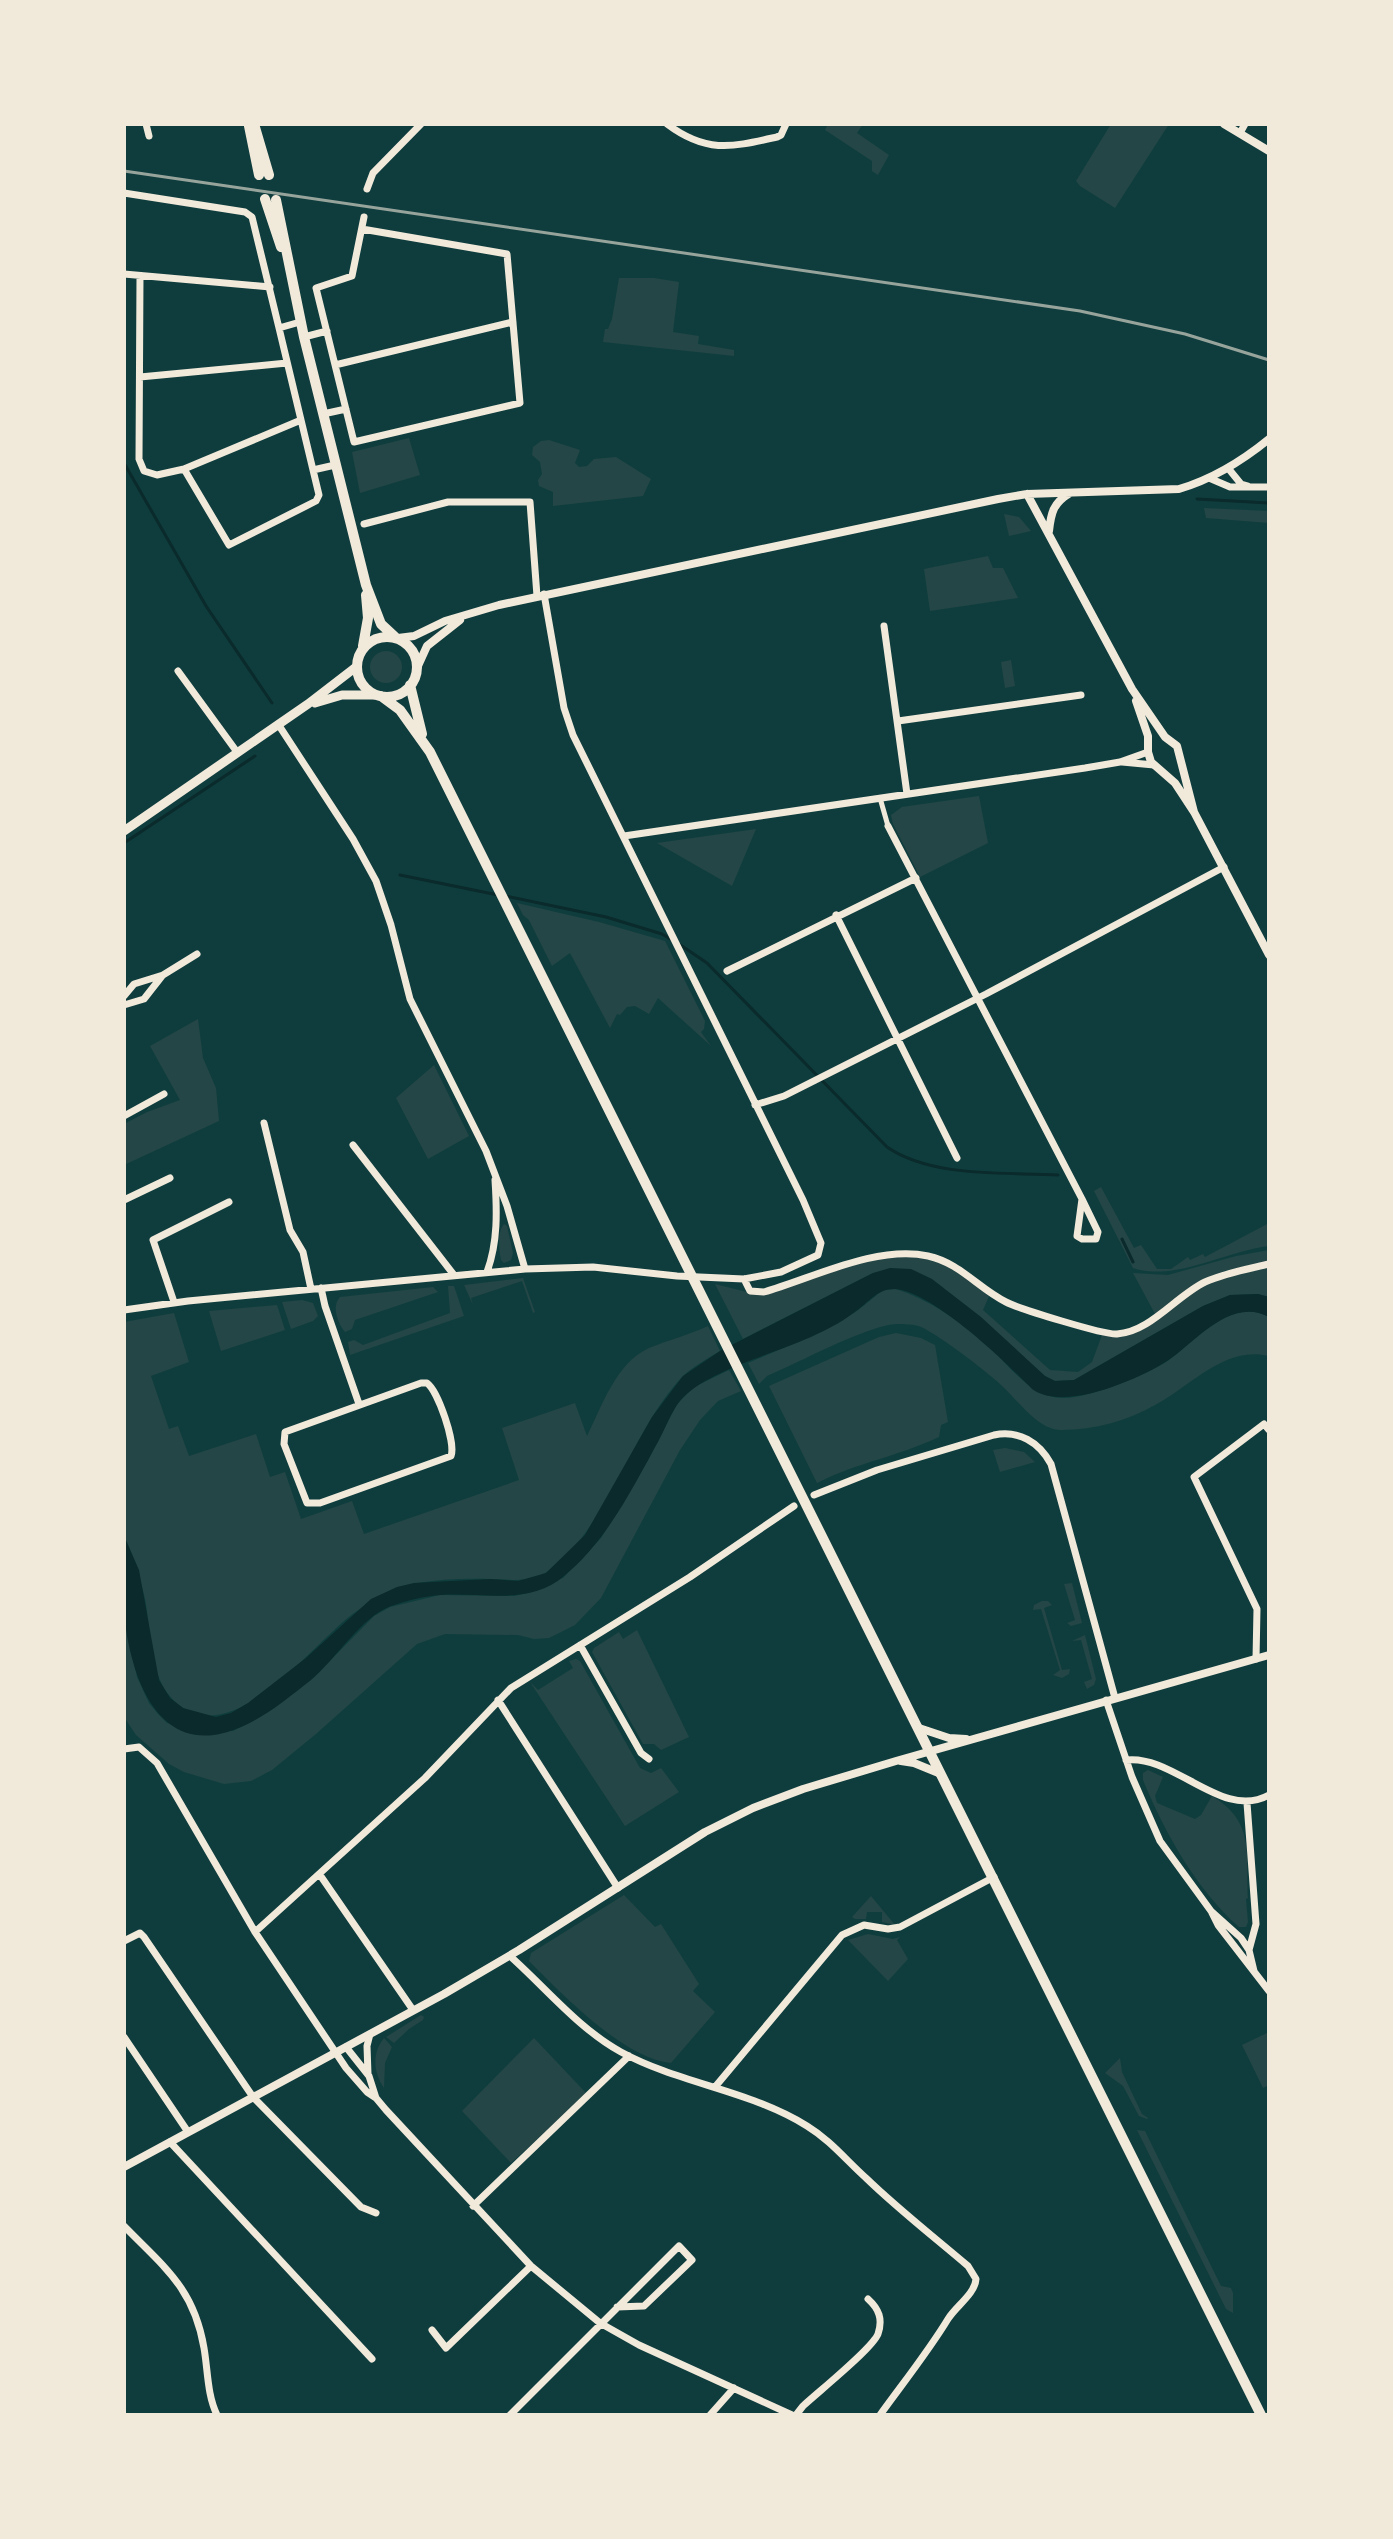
<svg xmlns="http://www.w3.org/2000/svg" width="1393" height="2539" viewBox="0 0 1393 2539" font-family="'Open Sans',sans-serif">
	<style>
		.green { fill: #244646 }
		.water { fill: #0a2a2b }
		.lines { fill: none; stroke-linecap: round; stroke-linejoin: round }
		.stream { stroke: #0a2a2b; stroke-width: 3 }
		.pedestrian { stroke: #f1e9da; stroke-width: 5 }
		.minor { stroke: #f1e9da; stroke-width: 7 }
		.tertiary { stroke: #f1e9da; stroke-width: 8 }
		.secondary { stroke: #f1e9da; stroke-width: 9 }
		.primary { stroke: #f1e9da; stroke-width: 10 }
		.rail { stroke: #97a49c; stroke-width: 3 }
	</style>
	<rect width="100%" height="100%" fill="#0f3d3e"/>
	<!-- green -->
	<path class="green" d="M828 124H863L857 133 889 155 878 175 872 171V161L825 130Z
		M1111 124H1169L1115 208 1080 186 1076 181Z
		M619 278H654L679 282 673 332 699 336 698 344 734 350V356L603 342 605 329H608L612 319Z
		M409 438 420 475 360 493 352 452Z
		M549 440 580 450 575 463 579 467 587 466 594 459 616 457 651 479 643 496 553 506V492L539 486 538 480 542 474 540 462 532 455 533 447 541 441Z
		M1204 508 1269 511V523L1206 518Z
		M1004 514 1019 517 1031 531 1009 536Z
		M988 556 993 568H1003L1018 598 930 611 924 569Z
		M370 667a16 16 0 1 1 32 0a16 16 0 1 1-32 0Z
		M1011 660 1015 686 1005 688 1001 662Z
		M979 796 988 843 920 877 893 824 891 815 902 807Z
		M756 829 732 886 657 843Z
		M517 903 599 922 665 941 705 1021 704 1029 701 1032 711 1046 658 998 649 1014 635 1006 627 1007 620 1015 617 1014 610 1028 570 953 552 966 529 920 523 915Z
		M198 1019 203 1058 216 1088 219 1121 124 1165V1124L147 1112 180 1100 150 1046Z
		M434 1065 469 1136 428 1159 396 1098Z
		M1101 1187 1134 1248 1141 1245 1157 1269H1171L1188 1257 1190 1260 1203 1254 1205 1257 1269 1223V1246C1226 1251 1175 1282 1133 1268L1094 1191Z
		M504 1224 507 1226 513 1253 511 1260 504 1263 501 1260C499 1250 497 1232 504 1224Z
		M1269 1250V1261L1224 1271 1200 1281 1155 1314 1133 1273 1168 1275 1236 1256Z
		M917 1257 945 1264 990 1294 983 1310 1050 1370 1078 1372 1092 1362 1102 1335 1119 1337 1202 1287 1226 1277 1269 1268V1297L1258 1294 1230 1295 1203 1306 1074 1380 1055 1381 1045 1376 964 1304 873 1273 743 1339 715 1284 747 1292 767 1294 842 1268 884 1258Z
		M523 1278 535 1312 533 1313 522 1281 471 1298 473 1305 464 1285Z
		M448 1286H454L464 1316 350 1355 348 1342 354 1340 363 1345 450 1313Z
		M433 1287 438 1292 355 1320 352 1329 345 1332C338 1324 331 1306 340 1297Z
		M896 1289C928 1299 958 1320 984 1342 1007 1362 1028 1396 1061 1398 1085 1400 1149 1374 1169 1360 1195 1341 1232 1296 1269 1317V1356C1225 1345 1191 1386 1155 1405 1126 1421 1095 1430 1062 1430 1038 1431 1017 1399 1000 1384 982 1368 942 1337 921 1327 914 1324 904 1324 897 1324 868 1325 798 1363 767 1376L759 1384 748 1363 819 1333 857 1311 883 1290Z
		M302 1300 313 1303 318 1316 313 1321 291 1329 282 1302Z
		M277 1305 285 1330 221 1351 209 1311Z
		M174 1313 189 1362 151 1376 169 1429 178 1426 189 1456 256 1434 270 1477 285 1472 301 1519 352 1501 364 1534 519 1480 502 1428 575 1403 587 1436C602 1406 616 1363 649 1348 668 1340 689 1335 708 1326L720 1351C707 1359 692 1367 681 1378 628 1436 612 1523 548 1571 530 1584 510 1579 490 1579 467 1578 440 1579 417 1583 403 1586 370 1602 357 1611 314 1640 237 1750 179 1705 148 1681 152 1635 145 1599 140 1577 134 1556 124 1536V1322Z
		M896 1333 921 1338 935 1345 948 1422 941 1425 939 1437C899 1456 856 1463 817 1483L769 1386 879 1337Z
		M729 1370 741 1391 718 1401 700 1420 680 1450 601 1598 575 1625 549 1638 534 1639 518 1635 445 1634 417 1644 316 1734 272 1770 251 1781 224 1784 184 1772 169 1764 136 1735 124 1717V1614L137 1677 149 1703 158 1714 167 1723 233 1731 254 1720 314 1677 374 1616 390 1607 440 1595 514 1596 528 1593 563 1578 601 1538 648 1460 677 1404 694 1387Z
		M1005 1448 1024 1452 1035 1462 1000 1472 993 1450Z
		M1072 1583 1082 1623 1071 1626 1067 1623 1075 1620 1064 1584Z
		M1042 1601H1048L1052 1605 1044 1608 1062 1670 1070 1669 1069 1674 1062 1678 1053 1675 1060 1670 1041 1609 1033 1610 1034 1605Z
		M637 1630 689 1737 661 1750 654 1744H643L592 1652 594 1648 619 1632 623 1639Z
		M1085 1635 1096 1679 1094 1685 1087 1689 1084 1682 1092 1679 1081 1640 1072 1641Z
		M576 1659 580 1661 640 1768 651 1773 661 1768 679 1792 625 1826 530 1682 538 1690 573 1668 569 1661Z
		M1148 1770 1163 1777 1155 1796 1157 1803 1195 1819 1201 1815 1212 1796C1255 1822 1246 1853 1248 1898L1246 1899 1248 1922 1246 1927H1239C1196 1889 1165 1833 1143 1780V1773Z
		M624 1895 655 1927 661 1924 699 1984 693 1991 715 2012 671 2063C624 2059 561 1993 529 1961L531 1953Z
		M871 1896 895 1925 882 1922V1912H867L866 1919H855L852 1917Z
		M868 1934 893 1939 900 1937 897 1940 908 1959 888 1981 848 1940Z
		M421 2015 424 2017 423 2020 409 2029 394 2043 386 2037Z
		M1269 2032V2085L1263 2088 1242 2045Z
		M384 2038 392 2047 385 2063 384 2088C373 2072 372 2053 384 2038Z
		M534 2038 587 2094 511 2163 462 2111Z
		M1120 2058 1122 2072 1142 2114 1148 2118 1147 2119 1139 2116 1123 2086 1105 2073Z
		M1137 2130 1145 2131 1221 2286 1231 2288 1233 2293V2313L1226 2309Z"/>
	<!-- water -->
	<path class="water" d="M890 1268 911 1269 932 1279 981 1317 1045 1376 1055 1381 1074 1380 1203 1306 1230 1295 1258 1294 1269 1297V1317C1230 1296 1195 1343 1167 1361 1137 1380 1064 1412 1032 1389 1006 1362 931 1290 894 1289 877 1289 868 1303 856 1311 845 1320 830 1328 817 1334 781 1352 704 1371 680 1401 671 1412 666 1427 659 1440 633 1487 607 1541 564 1576 529 1606 482 1592 441 1595 424 1596 406 1601 391 1606 361 1617 336 1659 311 1680 288 1698 263 1719 236 1729 157 1760 130 1674 124 1613 121 1588 124 1562 124 1536L139 1570 159 1680 170 1698 183 1708 216 1717 231 1713 248 1703 306 1658 371 1599 397 1587 414 1583 491 1579 518 1581 546 1573 585 1535 652 1417 683 1376 720 1351 873 1273Z"/>
	<g class="lines">
		<!-- stream -->
		<path class="stream" d="M124 463 206 606 272 703
			M1197 499 1269 503
			M124 843 255 756
			M400 875 498 895
			M506 896 606 917 662 934 672 940
			M679 944 707 963 887 1147C932 1178 1005 1172 1058 1175
			M1122 1239 1133 1262"/>
		<!-- pedestrian -->
		<path class="pedestrian" d="M880 798 888 826"/>
		<!-- minor -->
		<path class="minor" d="M146 124 149 136
			M667 124C707 154 732 147 777 137L781 135 786 124
			M1240 133 1245 124
			M367 189 373 173 421 124
			M124 193 245 212 252 217 279 328 300 322
			M362 229 507 254 520 403 354 442 316 288 352 276 364 217
			M124 274 270 287
			M140 276 139 459 144 471 157 475 184 469 229 545 316 501 319 495 313 470 335 465
			M279 328 313 470
			M304 337 327 331
			M335 365 513 322
			M140 377 287 363
			M323 414 346 409
			M1228 468 1241 484 1248 486
			M184 469 301 420
			M1209 478 1230 487H1269
			M364 524 448 502H530L537 596
			M884 626 907 794
			M178 671 237 752
			M898 721 1081 695
			M278 724 353 839 376 881 391 925 410 999 486 1151 507 1206 525 1269
			M1122 762 1154 765
			M888 826 1082 1199
			M624 836 1085 768 1120 762 1148 752
			M836 915 957 1158
			M727 971 916 878
			M124 996 134 984 163 975 197 954
			M124 1005 144 999 162 976
			M755 1105 784 1096 986 994 1224 867
			M124 1116 164 1094
			M264 1123 290 1230 303 1252 311 1289
			M353 1145 454 1275
			M1082 1199 1098 1232 1096 1239H1082L1077 1236Z
			M124 1200 170 1178
			M487 1272C498 1242 497 1211 495 1180
			M744 1279 750 1291 764 1292C813 1278 876 1245 928 1256 960 1263 978 1288 1006 1302 1020 1309 1104 1335 1117 1334 1150 1332 1176 1296 1205 1282 1225 1273 1248 1269 1269 1264
			M321 1288 325 1306 359 1404
			M174 1302 153 1240 229 1202
			M124 1310 188 1301 525 1269 593 1267 677 1276 744 1279 781 1272 818 1255 821 1243 803 1200 573 735 564 708 544 594
			M421 1383H427C438 1391 456 1443 451 1456L320 1503H307L284 1444 285 1432Z
			M814 1495 877 1470 994 1435C1019 1430 1039 1442 1051 1464L1115 1698
			M580 1645 641 1753 649 1759
			M1256 1659 1257 1609 1194 1477 1264 1424 1269 1430
			M498 1700 618 1888
			M1106 1700 1132 1777 1160 1841 1211 1911 1241 1938 1249 1950
			M124 1749 139 1747 157 1763 255 1932 346 2068 367 2092 376 2098
			M1126 1760C1174 1754 1222 1821 1269 1795
			M1247 1803 1256 1924 1249 1950 1254 1971
			M320 1875 413 2010
			M1212 1913 1218 1925 1269 1991
			M255 1932 425 1778 511 1688 690 1577 794 1506
			M124 1941 140 1933 144 1937 253 2097 361 2207 376 2213
			M510 1956C545 1987 579 2029 621 2052 680 2084 749 2090 807 2126 830 2140 846 2160 866 2178 898 2209 934 2237 968 2266L976 2279C975 2294 956 2306 948 2319 928 2352 903 2383 880 2415
			M124 2037 188 2132
			M346 2047 369 2076 376 2098 386 2110 531 2266 600 2323 639 2345 792 2415
			M368 2074 367 2046 370 2034
			M715 2087 842 1935 864 1925 888 1929 900 1927 994 1877
			M170 2142 372 2359
			M473 2206 629 2056
			M124 2226C164 2267 194 2288 204 2348 208 2371 207 2394 217 2415
			M432 2330 446 2348 531 2266
			M510 2415 679 2246 692 2260 644 2306 617 2307
			M710 2415 734 2388
			M796 2415 803 2406C818 2392 872 2349 878 2334 883 2319 879 2309 868 2299"/>
		<!-- tertiary -->
		<path class="tertiary" d="M1224 124 1269 151
			M1027 494 1132 689 1165 737 1177 746 1194 812
			M1049 531C1051 513 1053 503 1070 493
			M398 638 414 636 445 621 499 605 998 499 1027 494 1179 489C1213 479 1242 461 1269 439
			M417 668 427 646 460 620
			M1136 701 1148 736V752L1151 762 1175 783 1194 812 1269 955
			M919 1728 949 1738 966 1739
			M901 1761 914 1763 941 1774
			M124 2167 444 1994 519 1950 705 1832 753 1808 803 1789 896 1761 1269 1655"/>
		<!-- secondary -->
		<path class="secondary" d="M315 703 342 695H374
			M124 831 308 704 356 667"/>
		<!-- primary -->
		<path class="primary" d="M254 124 269 175
			M249 126 259 175
			M265 199 281 247
			M276 200 304 337 366 585 381 624 395 637
			M357 667a30 30 0 1 1 60 0a30 30 0 1 1-60 0Z
			M363 646 368 618 366 595
			M410 685 422 734
			M381 696 400 710 430 752 1261 2415"/>
		<!-- rail -->
		<path class="rail" d="M124 171 1080 311 1185 334 1269 360"/>
	</g>
	<!-- border -->
	<rect width="1393" height="2539" fill="none" stroke="#f1e9da" stroke-width="252"/>
</svg>
